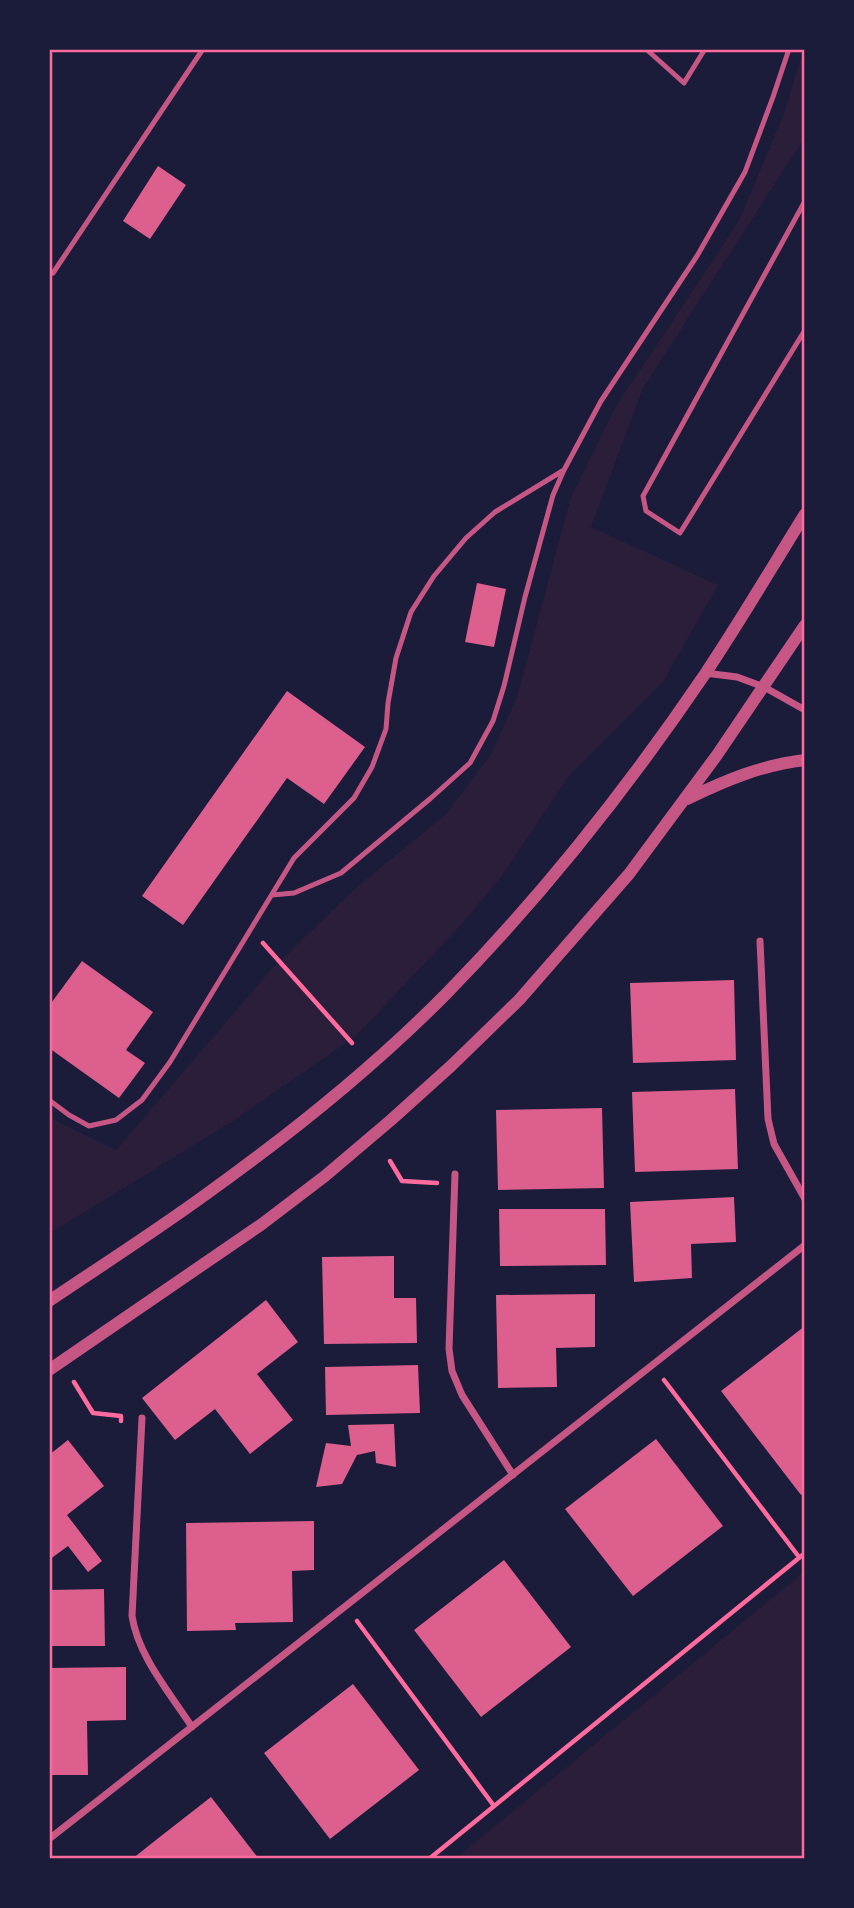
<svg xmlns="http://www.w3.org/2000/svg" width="854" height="1908" viewBox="0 0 854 1908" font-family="'Archivo Narrow',sans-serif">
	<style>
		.green { fill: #2a1e3b }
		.building { fill: #dd5f8e }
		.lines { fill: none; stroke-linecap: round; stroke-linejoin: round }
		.path { stroke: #ff6b9d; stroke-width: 4.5 }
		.service { stroke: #c65784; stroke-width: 5 }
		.minor { stroke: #c65784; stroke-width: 7 }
		.tertiary { stroke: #c65784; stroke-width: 12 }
		.neatline { fill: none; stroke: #ff6b9d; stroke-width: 2.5 }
	</style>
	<rect width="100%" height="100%" fill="#1b1b3a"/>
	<!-- green -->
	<path class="green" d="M804 49 805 137 643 388 591 527 718 585 663 682 570 775 500 878 462 924 356 1036 233 1121 49 1234V1117L116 1150 270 971 351 892 446 814 491 754 517 697 571 497 616 406 739 221 783 116Z
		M805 1571V1859H455Z"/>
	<!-- building -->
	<path class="building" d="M158 166 186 185 150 239 123 221Z
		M477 583 506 589 494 647 465 642Z
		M287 691 365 747 324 804 287 778 183 925 142 896Z
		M82 961 153 1012 126 1050 145 1063 119 1098 49 1048V1006Z
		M734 980 736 1060 633 1063 630 983Z
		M735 1089 738 1169 635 1172 632 1092Z
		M602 1108 604 1188 498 1190 496 1110Z
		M734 1197 736 1242 691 1244 692 1278 634 1282 630 1202Z
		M499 1209H605L606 1265 500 1266Z
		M394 1256V1298H416L417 1343 324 1344 322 1257Z
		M595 1294V1347L556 1348 557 1387 498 1388 496 1295Z
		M266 1300 298 1342 257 1374 293 1420 250 1454 215 1409 175 1440 142 1398Z
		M805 1326V1492L801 1495 721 1391Z
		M418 1365 420 1413 326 1415 325 1367Z
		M394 1424 396 1467 376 1463 375 1451 357 1455 342 1484 316 1487 326 1443 351 1446 348 1425Z
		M656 1439 723 1526 633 1596 565 1509Z
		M68 1440 104 1486 67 1515 102 1561 88 1572 68 1546 49 1560V1455Z
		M314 1521V1570L292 1571 293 1622 235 1623 236 1630 187 1631 186 1523Z
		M504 1560 571 1647 481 1717 414 1630Z
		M104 1589 105 1646H49V1590Z
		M126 1667V1720L87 1721 88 1775H49V1668Z
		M353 1684 419 1770 330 1839 264 1753Z
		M211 1797 259 1859H132L161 1836Z"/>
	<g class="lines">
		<!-- path -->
		<path class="path" d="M263 943 352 1043
			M390 1161 402 1181 437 1183
			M664 1380 799 1557
			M74 1382 93 1413 121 1416V1421
			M357 1621 494 1806
			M429 1859 805 1553"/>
		<!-- service -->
		<path class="service" d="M646 49 684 83 705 49
			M805 201 643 496 646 511 680 533 805 330
			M53 273 203 49
			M272 895 294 893 341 873 431 798 470 763 493 721 504 686 525 597 553 495 564 470 601 401 697 256 745 172 773 97 789 49
			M49 1100 69 1115 89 1126 116 1120 142 1100 170 1062 294 858 354 798 372 767 386 729 388 703 396 658 411 612 434 576 466 538 495 512 564 470"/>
		<!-- minor -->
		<path class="minor" d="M705 673 737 677 764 687 805 710
			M760 941 768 1119 774 1144 805 1199
			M455 1174 449 1349 452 1371 462 1395 513 1475
			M142 1418 132 1616C138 1656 170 1693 192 1727
			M49 1839 805 1245"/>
		<!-- tertiary -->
		<path class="tertiary" d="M687 799C726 780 762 765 805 760
			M49 1301C101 1266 154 1232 205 1195 289 1135 375 1066 447 993 542 896 629 786 705 674 740 622 772 567 805 514
			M49 1370 262 1224 325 1176 391 1120 451 1066 519 1000 629 874 717 755 805 625"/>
	</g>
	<!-- border -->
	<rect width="854" height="1908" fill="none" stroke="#1b1b3a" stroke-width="102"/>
	<rect x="51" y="51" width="752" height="1806" class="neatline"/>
</svg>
